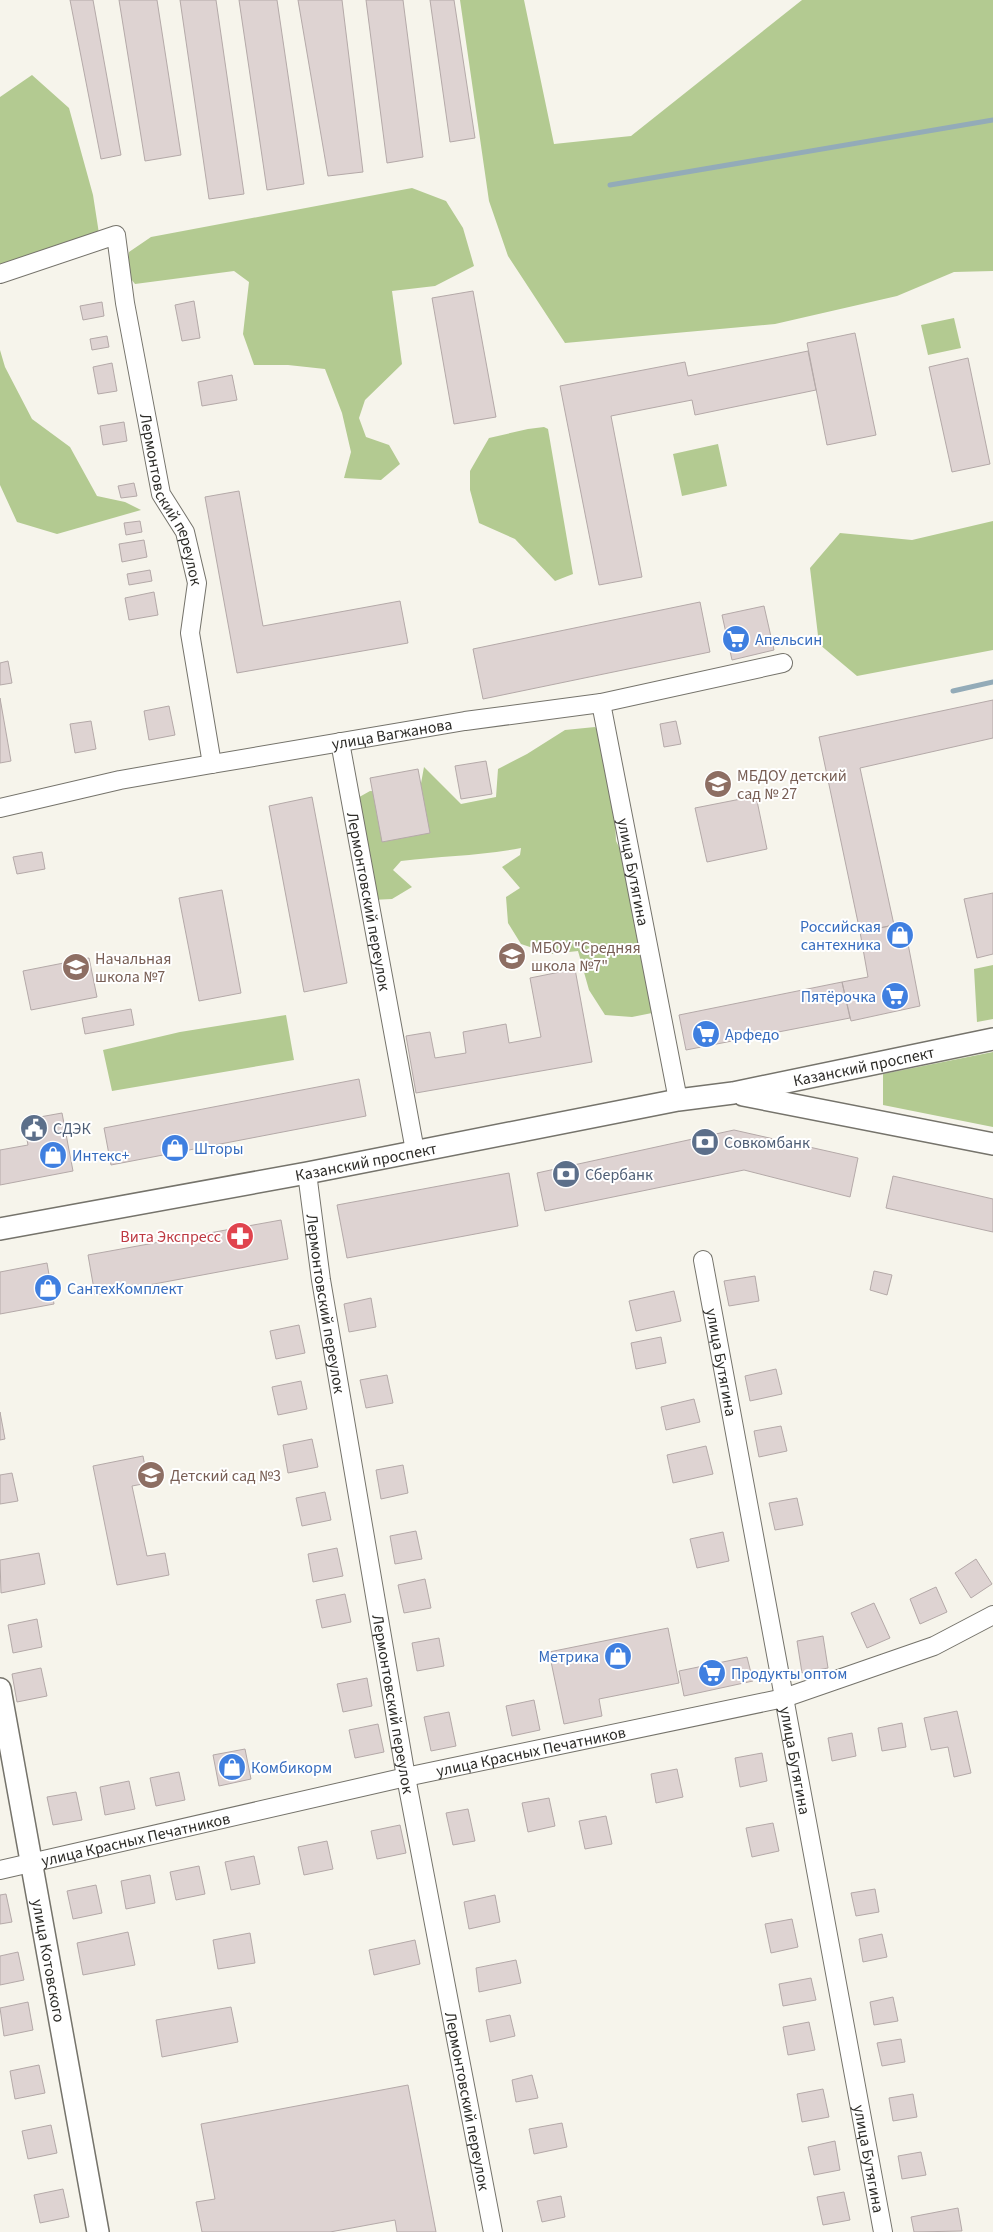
<svg xmlns="http://www.w3.org/2000/svg" width="993" height="2232" viewBox="0 0 993 2232" font-family="'Source Sans 3',sans-serif">
	<style>
		.green { fill: #b3ca91 }
		.lines { fill: none; stroke-linecap: round; stroke-linejoin: round }
		.stream { stroke: #93abb8; stroke-width: 5 }
		.building { fill: #ded3d2; stroke: #b4a9a8 }
		.minor-casing { stroke: #75736b; stroke-width: 20 }
		.tertiary-casing { stroke: #75736b; stroke-width: 24 }
		.minor { stroke: #fff; stroke-width: 18 }
		.tertiary { stroke: #fff; stroke-width: 21 }
		.labels { text-anchor: middle; stroke-width: 4; stroke-linejoin: round; paint-order: stroke }
		.street-label { font-size: 16px; fill: #2d2c28; stroke: #fff }
		.shop-label { font-size: 16px; fill: #366cbe; stroke: #fff; text-anchor: start }
		.education-label { font-size: 16px; fill: #785e54; stroke: #fff; text-anchor: start }
		.service-label { font-size: 16px; fill: #4e5e75; stroke: #fff; text-anchor: start }
		.health-label { font-size: 16px; fill: #be3a42; stroke: #fff; text-anchor: end }
	</style>
	<rect width="100%" height="100%" fill="#f6f4eb"/>
	<!-- green -->
	<path class="green" d="M460 0H524L554 144 631 136 802 0H993V271L954 272 897 296 775 324 565 343 508 256 489 201Z
		M32 75 69 108 93 195 100 240 77 247 0 264V97Z
		M412 188 446 201 463 228 474 266 435 286 392 291 402 364 365 400 359 418 366 437 389 445 400 464 381 480 344 478 351 452 342 413 325 369 288 365H254L243 334 249 282 234 271 135 284 127 274 129 252 151 237Z
		M954 318 961 348 928 355 921 325Z
		M0 350 5 367 32 419 70 447 97 496 125 502 141 510 57 534 17 522 0 485Z
		M544 427 548 429 573 574 555 581 515 539 479 523 470 490V471L489 438 528 429Z
		M718 444 727 486 682 496 673 454Z
		M993 521V650L857 676 819 644 810 568 840 533 912 540Z
		M595 727 604 737 614 796 616 841 625 859 647 971 652 1013 632 1017 605 1015 589 990 578 951 551 954 521 944 508 923 506 897 520 888 502 867 520 855 521 848C481 856 441 856 401 861L393 870 412 887 392 899 371 900 354 800 370 791 399 793 420 789 424 767 461 804 496 797 498 769 527 754 565 730Z
		M993 965V1019L977 1022 974 969Z
		M286 1015 294 1060 112 1091 103 1050 180 1032Z
		M993 1052V1127L883 1105V1074Z"/>
	<g class="lines">
		<!-- stream -->
		<path class="stream" d="M610 185 993 120
			M953 691 993 682"/>
	</g>
	<!-- building -->
	<path class="building" d="M70 0H93L121 155 101 159Z
		M119 0H157L181 155 145 161Z
		M180 0H216L244 194 209 199Z
		M239 0H277L304 184 267 190Z
		M298 0H342L363 172 328 176Z
		M366 0H403L423 157 387 163Z
		M430 0H454L475 138 450 142Z
		M473 291 496 417 454 424 432 298Z
		M194 301 200 338 182 341 175 305Z
		M102 302 104 316 83 320 80 306Z
		M855 333 876 435 827 445 807 343Z
		M107 336 109 347 92 350 90 339Z
		M808 351 816 390 695 415 692 400 611 416 642 577 599 585 560 386 685 362 688 376Z
		M968 358 990 464 952 472 929 367Z
		M112 363 117 391 98 394 93 367Z
		M232 375 237 400 202 406 198 382Z
		M124 422 127 441 103 445 100 426Z
		M134 483 137 496 121 498 118 486Z
		M239 491 263 626 400 601 408 643 237 673 205 497Z
		M140 521 142 532 126 535 124 523Z
		M144 540 147 557 122 562 119 544Z
		M150 570 152 581 129 585 127 574Z
		M154 592 158 615 129 620 125 598Z
		M700 602 710 652 483 699 473 649Z
		M764 606 774 650 732 660 722 615Z
		M8 661 12 683 0 685V663Z
		M0 698 11 761 0 763Z
		M993 700V738L860 768 894 925 860 932 819 737Z
		M169 706 175 735 149 740 144 711Z
		M91 721 96 749 75 753 70 724Z
		M676 721 681 744 664 747 660 724Z
		M486 761 492 794 461 799 455 766Z
		M418 769 430 833 382 842 370 778Z
		M756 796 767 849 707 862 695 808Z
		M312 797 347 983 304 992 269 806Z
		M42 852 45 869 17 874 13 857Z
		M222 890 241 993 199 1001 179 898Z
		M993 893V954L977 958 964 899Z
		M904 923 920 1006 851 1021 842 982 868 977 860 932Z
		M89 958 97 997 31 1010 23 971Z
		M575 969 592 1062 416 1093 406 1036 430 1032 435 1058 466 1053 463 1032 506 1024 509 1043 541 1037 530 978Z
		M842 982 850 1018 686 1050 679 1015Z
		M131 1009 134 1025 85 1034 82 1018Z
		M359 1079 366 1116 111 1165 104 1128Z
		M62 1113 73 1171 0 1185V1150L28 1145 23 1120Z
		M734 1130 858 1158 850 1197 744 1170 545 1211 537 1173Z
		M509 1173 518 1226 347 1258 337 1205Z
		M893 1176 993 1199V1232L886 1208Z
		M281 1220 288 1259 95 1295 88 1255Z
		M47 1263 54 1304 0 1314V1272Z
		M874 1271 892 1275 887 1295 870 1290Z
		M755 1276 759 1301 729 1306 724 1281Z
		M674 1291 681 1321 636 1331 629 1301Z
		M371 1298 376 1327 349 1332 344 1304Z
		M299 1325 305 1353 276 1359 270 1331Z
		M661 1337 666 1363 636 1369 631 1343Z
		M776 1369 782 1394 750 1401 745 1376Z
		M387 1375 393 1403 366 1408 360 1380Z
		M301 1381 307 1409 278 1415 272 1387Z
		M694 1399 700 1422 666 1430 661 1407Z
		M0 1412 5 1439 0 1440Z
		M781 1426 787 1451 759 1457 754 1431Z
		M312 1439 318 1467 288 1473 283 1445Z
		M706 1446 713 1474 673 1483 667 1455Z
		M143 1456 148 1483 132 1486 147 1556 165 1553 169 1575 117 1585 93 1466Z
		M403 1465 408 1493 381 1499 376 1470Z
		M12 1473 18 1501 0 1504V1475Z
		M325 1492 331 1520 302 1526 296 1498Z
		M797 1498 803 1525 775 1530 769 1503Z
		M416 1531 422 1559 395 1564 390 1536Z
		M723 1532 729 1561 697 1568 690 1539Z
		M337 1548 343 1576 313 1582 308 1554Z
		M39 1553 45 1584 1 1593 0 1560Z
		M976 1559 992 1584 971 1598 955 1573Z
		M425 1579 431 1608 404 1613 398 1585Z
		M936 1587 947 1612 920 1624 910 1599Z
		M345 1594 351 1622 322 1628 316 1600Z
		M874 1603 890 1638 867 1648 851 1613Z
		M37 1619 42 1647 13 1653 8 1625Z
		M668 1628 679 1683 599 1699 602 1716 564 1724 549 1652Z
		M823 1636 828 1668 802 1673 797 1641Z
		M439 1638 444 1666 417 1671 412 1643Z
		M747 1657 753 1681 684 1696 679 1671Z
		M41 1668 47 1696 17 1702 12 1674Z
		M367 1678 372 1706 343 1712 337 1684Z
		M534 1700 540 1730 512 1736 506 1706Z
		M957 1711 971 1773 954 1777 948 1747 931 1750 924 1718Z
		M449 1712 456 1746 431 1751 424 1717Z
		M902 1723 906 1747 882 1751 878 1728Z
		M378 1724 384 1752 355 1758 349 1730Z
		M852 1733 856 1756 832 1761 828 1738Z
		M245 1749 251 1779 219 1786 213 1755Z
		M762 1753 767 1781 740 1787 735 1758Z
		M677 1769 683 1797 656 1803 651 1774Z
		M179 1772 185 1800 156 1806 150 1778Z
		M129 1781 135 1809 105 1815 100 1787Z
		M76 1792 82 1820 53 1825 47 1797Z
		M549 1798 555 1826 528 1832 522 1803Z
		M468 1809 475 1841 453 1845 446 1813Z
		M606 1816 612 1844 585 1849 579 1821Z
		M773 1823 779 1851 752 1857 746 1828Z
		M400 1825 406 1853 377 1859 371 1831Z
		M327 1841 333 1869 304 1875 298 1847Z
		M254 1856 260 1884 231 1890 225 1862Z
		M199 1866 205 1894 176 1900 170 1872Z
		M150 1875 155 1903 126 1909 121 1881Z
		M96 1885 102 1913 73 1919 67 1891Z
		M875 1889 879 1912 856 1916 851 1893Z
		M6 1894 12 1922 0 1924V1895Z
		M495 1895 500 1922 469 1929 464 1902Z
		M792 1919 798 1947 771 1953 765 1924Z
		M128 1932 135 1965 83 1975 77 1943Z
		M250 1933 255 1963 218 1969 213 1940Z
		M882 1934 887 1957 863 1962 859 1939Z
		M415 1940 420 1964 374 1975 369 1950Z
		M18 1952 24 1980 0 1985V1956Z
		M516 1960 521 1983 479 1992 476 1968Z
		M811 1978 816 2000 783 2006 779 1984Z
		M893 1997 898 2021 874 2025 870 2002Z
		M28 2002 33 2030 4 2036 0 2008Z
		M231 2007 238 2042 162 2057 156 2020Z
		M510 2015 515 2036 490 2042 486 2020Z
		M809 2022 815 2050 788 2055 783 2027Z
		M901 2039 905 2062 882 2066 877 2043Z
		M39 2065 45 2093 15 2099 10 2071Z
		M532 2075 538 2098 516 2102 512 2080Z
		M408 2085 436 2232H397L395 2220 330 2232H202L196 2202 215 2199 201 2124Z
		M823 2089 829 2117 802 2122 797 2094Z
		M913 2094 917 2117 893 2121 889 2098Z
		M562 2123 567 2147 534 2154 529 2129Z
		M51 2125 57 2153 28 2159 22 2131Z
		M835 2141 840 2170 814 2175 808 2147Z
		M921 2152 926 2175 902 2179 898 2156Z
		M63 2189 69 2217 40 2223 34 2195Z
		M844 2192 850 2220 823 2225 817 2197Z
		M561 2196 565 2217 542 2222 537 2201Z
		M958 2208 962 2231 914 2232 911 2217Z"/>
	<g class="lines">
		<!-- minor casing -->
		<g class="minor-casing">
			<g id="minor">
				<path id="s1" d="M0 274 116 235 125 303 161 494 185 532 197 583 190 633 212 764"/>
				<path id="s2" d="M601 703 678 1100"/>
				<path id="s3" d="M340 742 415 1151"/>
				<path id="s4" d="M0 808 120 780 212 764 465 721 601 703 783 663"/>
				<path id="s5" d="M307 1173 321 1280 406 1777 493 2232"/>
				<path id="s6" d="M703 1260 883 2232"/>
				<path id="s7" d="M0 1870 406 1777 784 1698 934 1646 993 1615"/>
			</g>
		</g>
		<!-- tertiary casing -->
		<g class="tertiary-casing">
			<g id="tertiary">
				<path d="M743 1095 993 1144"/>
				<path id="s8" d="M0 1229 307 1173 678 1100 733 1093 993 1039"/>
				<path id="s9" d="M0 1689 98 2232"/>
			</g>
		</g>
		<!-- minor -->
		<use href="#minor" class="minor"/>
		<!-- tertiary -->
		<use href="#tertiary" class="tertiary"/>
	</g>
	<!-- icons -->
	<defs>
		<g id="supermarket-disc" transform="scale(1.4375)"><circle r="9.5" fill="#3f7fe0" stroke="#fff"/><path d="M-6-5.5h2.5l.6 2H6L4.5 2H-2.5L-4.4-4H-6ZM-1.5 3.2a1.3 1.3 0 1 0 .1 0ZM3 3.2a1.3 1.3 0 1 0 .1 0Z" fill="#fff"/></g>
		<g id="school-disc" transform="scale(1.4375)"><circle r="9.5" fill="#8d6e63" stroke="#fff"/><path d="M0-5L7-2L0 1L-7-2ZM-4 1L0 2.5L4 1V4Q0 6-4 4Z" fill="#fff"/></g>
		<g id="shop-disc" transform="scale(1.4375)"><circle r="9.5" fill="#3f7fe0" stroke="#fff"/><path d="M-5-2.5h2.3a2.7 3.5 0 0 1 5.4 0H5L5.5 6h-11ZM-1.5-2.5h3a1.5 2.3 0 0 0-3 0Z" fill="#fff"/></g>
		<g id="civic-disc" transform="scale(1.4375)"><circle r="9.5" fill="#5c6f8a" stroke="#fff"/><path d="M-.6-6.5H3V-4.5H.6V-3L4-1V1h2V6H-6V1h2V-1L-.6-3ZM-1.2 2.5V6h2.4V2.5Z" fill="#fff"/></g>
		<g id="bank-disc" transform="scale(1.4375)"><circle r="9.5" fill="#5c6f8a" stroke="#fff"/><path d="M-6-4H6V4H-6ZM0-2.3a2.3 2.3 0 1 0 0 4.6a2.3 2.3 0 1 0 0-4.6Z" fill="#fff"/></g>
		<g id="pharmacy-disc" transform="scale(1.4375)"><circle r="9.5" fill="#e0444e" stroke="#fff"/><path d="M-2-6h4v4h4v4h-4v4h-4v-4h-4v-4h4Z" fill="#fff"/></g>
	</defs>
	<g fill-rule="evenodd">
		<use href="#supermarket-disc" x="736" y="639"/>
		<use href="#school-disc" x="718" y="784"/>
		<use href="#shop-disc" x="900" y="935"/>
		<use href="#school-disc" x="512" y="956"/>
		<use href="#school-disc" x="76" y="967"/>
		<use href="#supermarket-disc" x="895" y="996"/>
		<use href="#supermarket-disc" x="706" y="1034"/>
		<use href="#civic-disc" x="34" y="1128"/>
		<use href="#bank-disc" x="705" y="1142"/>
		<use href="#shop-disc" x="175" y="1148"/>
		<use href="#shop-disc" x="53" y="1155"/>
		<use href="#bank-disc" x="566" y="1174"/>
		<use href="#pharmacy-disc" x="240" y="1236"/>
		<use href="#shop-disc" x="48" y="1288"/>
		<use href="#school-disc" x="151" y="1475"/>
		<use href="#shop-disc" x="618" y="1656"/>
		<use href="#supermarket-disc" x="712" y="1673"/>
		<use href="#shop-disc" x="232" y="1767"/>
	</g>
	<g class="labels">
		<!-- street labels -->
		<g class="street-label">
			<text dy="6" stroke="none"><textPath href="#s1" startOffset="394">Лермонтовский переулок</textPath></text>
			<text dy="6" stroke="none"><textPath href="#s4" startOffset="399">улица Вагжанова</textPath></text>
			<text dy="6" stroke="none"><textPath href="#s2" startOffset="172">улица Бутягина</textPath></text>
			<text dy="6" stroke="none"><textPath href="#s3" startOffset="162">Лермонтовский переулок</textPath></text>
			<text dy="6" stroke="none"><textPath href="#s8" startOffset="879">Казанский проспект</textPath></text>
			<text dy="6" stroke="none"><textPath href="#s8" startOffset="372">Казанский проспект</textPath></text>
			<text dy="6" stroke="none"><textPath href="#s5" startOffset="132">Лермонтовский переулок</textPath></text>
			<text dy="6" stroke="none"><textPath href="#s6" startOffset="104">улица Бутягина</textPath></text>
			<text dy="6" stroke="none"><textPath href="#s5" startOffset="538">Лермонтовский переулок</textPath></text>
			<text dy="6" stroke="none"><textPath href="#s7" startOffset="544">улица Красных Печатников</textPath></text>
			<text dy="6" stroke="none"><textPath href="#s6" startOffset="509">улица Бутягина</textPath></text>
			<text dy="6" stroke="none"><textPath href="#s7" startOffset="139">улица Красных Печатников</textPath></text>
			<text dy="6" stroke="none"><textPath href="#s9" startOffset="276">улица Котовского</textPath></text>
			<text dy="6" stroke="none"><textPath href="#s5" startOffset="942">Лермонтовский переулок</textPath></text>
			<text dy="6" stroke="none"><textPath href="#s6" startOffset="914">улица Бутягина</textPath></text>
		</g>
		<!-- shop labels -->
		<g class="shop-label">
			<text x="755" y="645">Апельсин</text>
			<text x="881" y="932" text-anchor="end">Российская<tspan x="881" dy="18">сантехника</tspan></text>
			<text x="876" y="1002" text-anchor="end">Пятёрочка</text>
			<text x="725" y="1040">Арфедо</text>
			<text x="194" y="1154">Шторы</text>
			<text x="72" y="1161">Интекс+</text>
			<text x="67" y="1294">СантехКомплект</text>
			<text x="599" y="1662" text-anchor="end">Метрика</text>
			<text x="731" y="1679">Продукты оптом</text>
			<text x="251" y="1773">Комбикорм</text>
		</g>
		<!-- education labels -->
		<g class="education-label">
			<text x="737" y="781">МБДОУ детский<tspan x="737" dy="18">сад № 27</tspan></text>
			<text x="531" y="953">МБОУ "Средняя<tspan x="531" dy="18">школа №7"</tspan></text>
			<text x="95" y="964">Начальная<tspan x="95" dy="18">школа №7</tspan></text>
			<text x="170" y="1481">Детский сад №3</text>
		</g>
		<!-- service labels -->
		<g class="service-label">
			<text x="53" y="1134">СДЭК</text>
			<text x="724" y="1148">Совкомбанк</text>
			<text x="585" y="1180">Сбербанк</text>
		</g>
		<!-- health labels -->
		<g class="health-label">
			<text x="221" y="1242">Вита Экспресс</text>
		</g>
	</g>
</svg>
